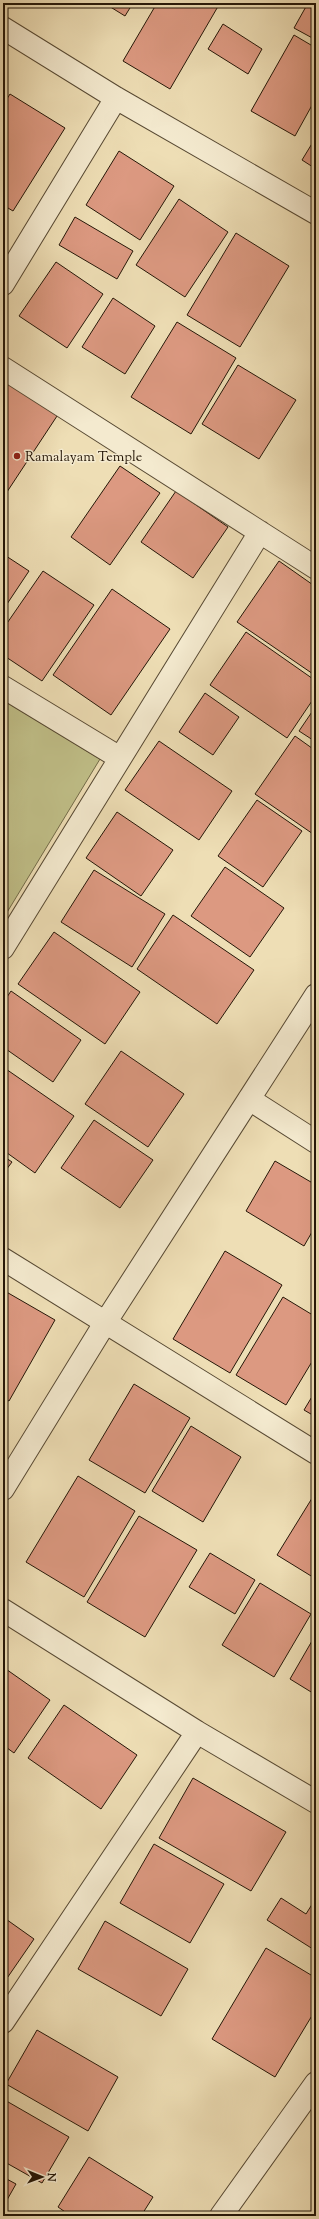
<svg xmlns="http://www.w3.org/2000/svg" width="319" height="2219" viewBox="0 0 319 2219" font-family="'Sorts Mill Goudy',serif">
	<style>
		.green { fill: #c0bf88; stroke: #726b48 }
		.building { fill: #dc9981; stroke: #251708 }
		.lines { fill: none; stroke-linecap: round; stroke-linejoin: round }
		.minor-casing { stroke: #574933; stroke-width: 24 }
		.minor { stroke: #f4eacf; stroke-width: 22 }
		.poi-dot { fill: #8f2418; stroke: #f4eacf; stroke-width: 1.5 }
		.labels { text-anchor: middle; stroke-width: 3; stroke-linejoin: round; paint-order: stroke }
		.poi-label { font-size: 14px; fill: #251708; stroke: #f4eacf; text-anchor: start }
	</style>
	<rect width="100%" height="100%" fill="#eedeb5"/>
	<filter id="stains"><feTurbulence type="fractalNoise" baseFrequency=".005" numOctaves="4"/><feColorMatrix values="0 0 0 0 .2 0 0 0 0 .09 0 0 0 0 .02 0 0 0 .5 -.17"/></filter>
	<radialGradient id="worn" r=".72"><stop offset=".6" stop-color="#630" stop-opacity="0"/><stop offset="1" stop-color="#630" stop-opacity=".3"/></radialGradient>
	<!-- green -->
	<path class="green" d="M3 700 100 759 3 919Z"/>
	<!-- building -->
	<path class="building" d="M104 3H133L125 16Z
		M157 3H220L170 89 123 61Z
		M308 3H316V40L294 28Z
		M223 24 262 49 248 74 208 49Z
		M294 35 316 48V98L295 136 251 111Z
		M10 94 65 128 13 211 3 205V105Z
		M316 137V169L302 160Z
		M119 151 174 186 140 240 86 205Z
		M179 199 228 232 185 297 136 265Z
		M75 217 133 251 117 279 59 245Z
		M236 233 289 266 240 347 187 315Z
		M56 262 103 294 67 348 19 316Z
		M113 298 155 326 125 374 82 347Z
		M177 322 236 358 191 434 131 397Z
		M238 365 296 400 259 459 202 424Z
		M3 378 59 413 3 498Z
		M120 466 160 493 110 565 71 537Z
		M176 491 228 527 193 578 141 542Z
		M3 554 29 571 3 610Z
		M279 561 316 587V676L237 622Z
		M43 571 94 605 42 681 3 655V629Z
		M112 589 170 629 111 715 53 675Z
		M246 632 316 681V695L287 738 210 685Z
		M205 693 239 717 213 755 179 732Z
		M316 706V742L299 731Z
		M295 736 316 751V836L255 794Z
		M159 741 232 791 199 840 125 790Z
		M257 800 302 831 263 887 218 856Z
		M117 812 173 850 141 896 86 858Z
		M225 867 284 908 250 957 191 916Z
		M94 870 165 914 132 967 61 922Z
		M173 915 254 970 217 1024 137 969Z
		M54 932 140 992 105 1044 18 984Z
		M11 991 81 1040 53 1082 3 1047V1003Z
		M121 1051 184 1094 148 1147 85 1104Z
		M3 1067 74 1116 35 1173 3 1150Z
		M94 1120 153 1160 120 1208 61 1168Z
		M3 1156 12 1162 3 1174Z
		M275 1161 316 1185V1225L304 1246 246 1211Z
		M225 1251 282 1285 230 1373 173 1339Z
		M3 1290 55 1320 9 1401 3 1398Z
		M283 1297 316 1317V1355L286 1405 236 1375Z
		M134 1384 190 1418 145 1493 89 1460Z
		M316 1390V1417L304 1410Z
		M191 1426 241 1457 203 1522 152 1491Z
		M78 1476 135 1511 84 1597 26 1562Z
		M314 1495 316 1496V1579L277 1555Z
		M139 1516 197 1550 145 1637 87 1602Z
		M210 1553 255 1580 235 1614 189 1587Z
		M260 1583 311 1614 274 1677 222 1645Z
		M316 1634V1695L290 1679Z
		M3 1667 50 1700 14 1753 3 1745Z
		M64 1705 137 1755 101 1809 28 1758Z
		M193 1778 286 1832 251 1891 159 1838Z
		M154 1844 224 1884 190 1943 120 1903Z
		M281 1898 306 1914 316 1898V1951L267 1920Z
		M3 1917 34 1939 3 1984Z
		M105 1921 188 1969 161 2016 78 1969Z
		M266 1948 316 1978V2009L275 2077 212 2039Z
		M37 2030 118 2077 88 2131 6 2084Z
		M3 2099 69 2137 42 2183 3 2161Z
		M89 2157 153 2197 141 2216H71L58 2207Z
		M3 2177 16 2184 3 2207Z"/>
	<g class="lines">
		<!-- minor casing -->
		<g class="minor-casing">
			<path id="minor" d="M3 28 116 98 316 213
				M3 284 116 98
				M3 368 316 568
				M3 687 120 758
				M3 948 260 532
				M249 1099 316 1142
				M3 1259 316 1453
				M3 1489 105 1323 316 995
				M3 1610 197 1732 316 1802
				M3 2022 197 1732
				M221 2216 316 2083"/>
		</g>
		<!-- minor -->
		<use href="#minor" class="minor"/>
	</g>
	<!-- markers -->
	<circle class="poi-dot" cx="17" cy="456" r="4"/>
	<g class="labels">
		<!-- poi labels -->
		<g class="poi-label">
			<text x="25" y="461">Ramalayam Temple</text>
		</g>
	</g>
	<!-- margin -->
	<rect width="319" height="2219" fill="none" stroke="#eedeb5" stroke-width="16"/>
	<rect x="4" y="4" width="311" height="2211" fill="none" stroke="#251708" stroke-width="2"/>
	<rect x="8" y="8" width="303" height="2203" fill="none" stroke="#251708"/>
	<!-- north arrow -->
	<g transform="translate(42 2177) rotate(91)" stroke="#f4eacf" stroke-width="3" paint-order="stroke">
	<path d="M0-3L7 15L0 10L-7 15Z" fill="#251708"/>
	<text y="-6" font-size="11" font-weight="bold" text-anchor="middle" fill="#251708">N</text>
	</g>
	<rect width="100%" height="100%" filter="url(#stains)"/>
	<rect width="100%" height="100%" fill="url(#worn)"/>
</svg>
